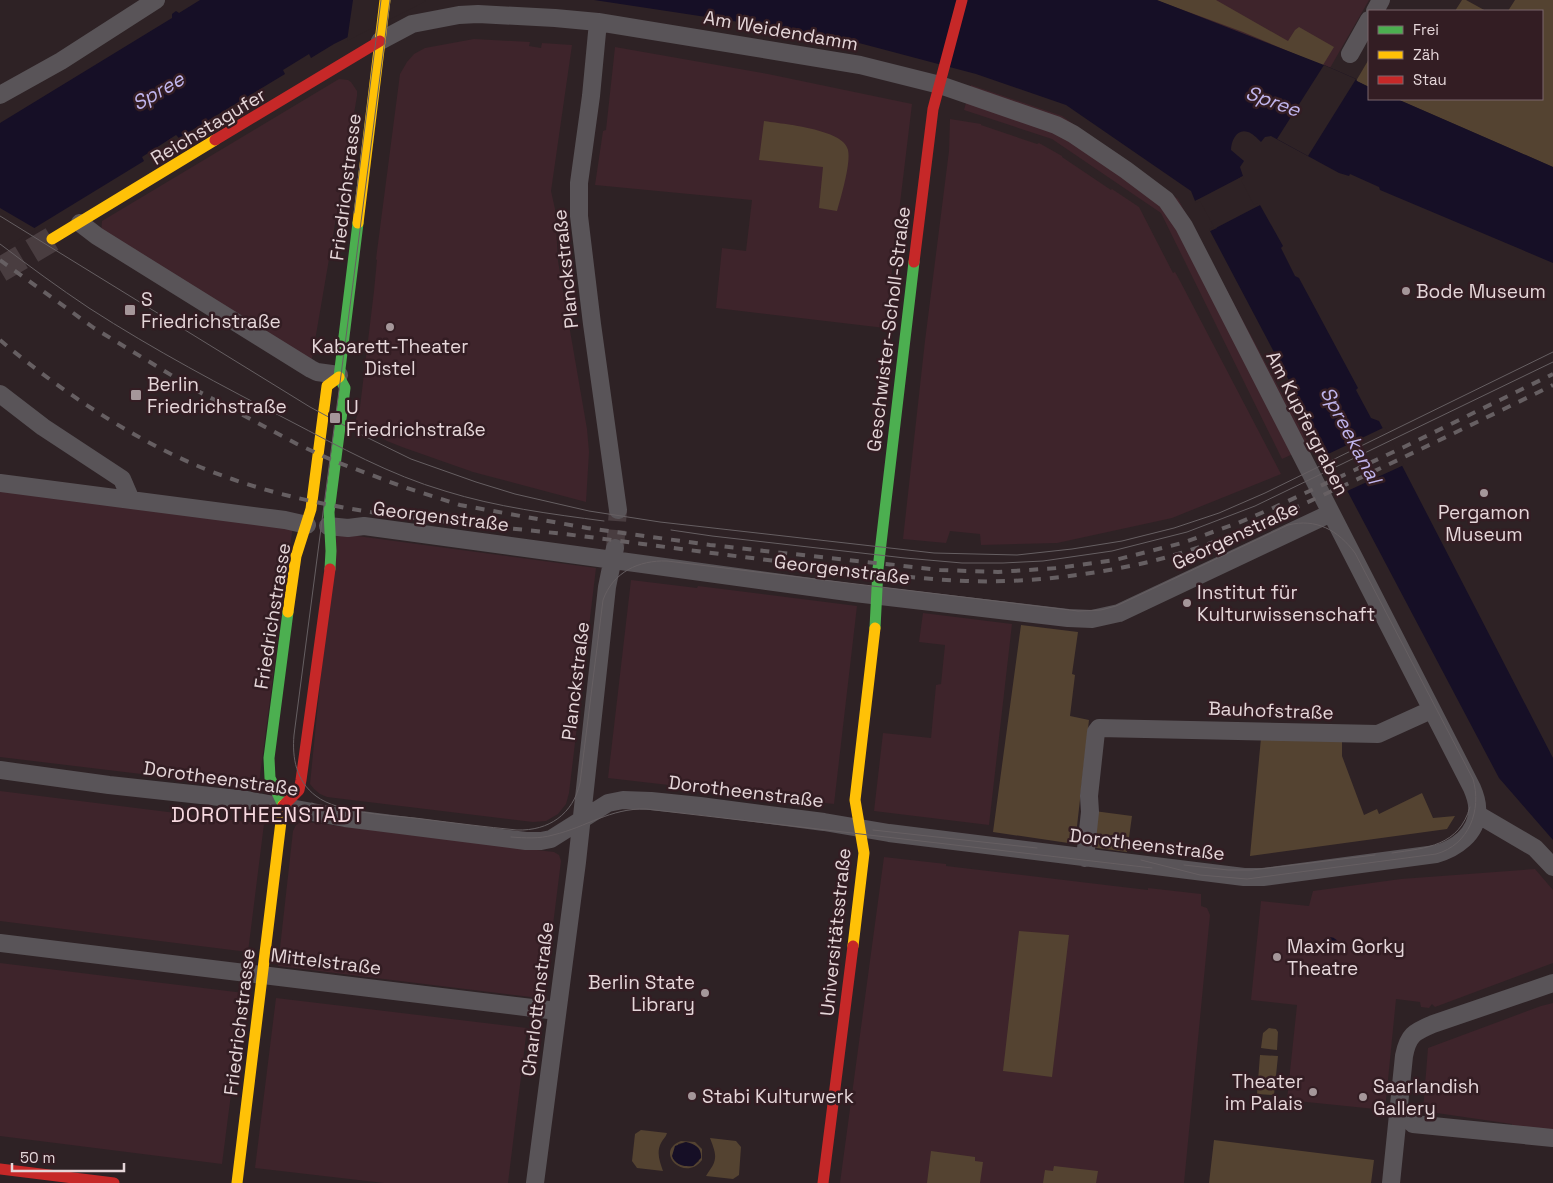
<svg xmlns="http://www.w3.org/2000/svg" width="1553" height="1183" viewBox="0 0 1553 1183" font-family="'Space Grotesk',sans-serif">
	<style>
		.built { fill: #3e242b }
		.green { fill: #544331; fill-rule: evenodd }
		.water { fill: #160f26 }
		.pier { fill: #2e2225 }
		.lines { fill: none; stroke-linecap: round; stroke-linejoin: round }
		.street-tunnel { stroke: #493d40; stroke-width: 18; stroke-dasharray: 18 9; stroke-linecap: butt }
		.secondary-tunnel { stroke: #493d40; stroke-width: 25; stroke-dasharray: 25 12; stroke-linecap: butt }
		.street { stroke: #595458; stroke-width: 18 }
		.fast { stroke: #4caf50; stroke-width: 11 }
		.slow { stroke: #ffc107; stroke-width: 11 }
		.jam { stroke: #c62828; stroke-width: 11 }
		.tram { stroke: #665f62; stroke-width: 1 }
		.rail { stroke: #665f62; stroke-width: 4; stroke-dasharray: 9 9; stroke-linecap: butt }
		.poi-dot { fill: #a5979a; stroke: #331d23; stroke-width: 2 }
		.labels { text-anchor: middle; stroke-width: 5; stroke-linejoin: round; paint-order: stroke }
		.street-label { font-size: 19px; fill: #e5d6d9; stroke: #331d23 }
		.poi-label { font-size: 19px; fill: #e5d6d9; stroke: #331d23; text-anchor: start }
		.water-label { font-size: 20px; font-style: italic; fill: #c0b5ed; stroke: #331d23 }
		.quarter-label { font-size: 21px; letter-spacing: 1px; fill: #f8dae1; stroke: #331d23 }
	</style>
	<rect width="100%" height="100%" fill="#2e2225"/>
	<!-- built -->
	<path class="built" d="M1157 0H1369L1330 68Z
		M474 39 530 42 529 46 541 48 542 43 572 45 551 191 555 209 558 261 587 429 589 452 586 502 473 472 402 447 387 441 355 422 360 407 374 291 377 260 376 259 400 74 407 62 414 54 425 48Z
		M615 47 768 74 912 104 885 328 716 308 722 248 746 251 752 200 595 185 603 131 606 130Z
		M339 79 348 80 351 82 357 91V96L311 364 101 233 102 221Z
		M971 85 1062 116 1178 199 1310 446 1282 459 1161 213 1052 139 964 110Z
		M950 119 981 124V125L1037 144 1039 143 1062 156V157L1111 190 1112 189 1139 207 1173 273 1175 272 1180 281 1281 474 1172 518 1057 543 981 545 980 534 950 531 946 543 903 539 925 341 949 151Z
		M0 490 293 525 259 783 252 787 241 786 0 757Z
		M335 533 596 568 569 793 566 804 558 814 546 821 533 822 327 797 320 794 314 789 310 784Z
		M631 580 697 588 698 586 857 606 834 804 608 778Z
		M923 613 1012 624 989 825 874 811 883 733 931 738 936 685 941 684 945 645 919 642Z
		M0 791 264 824 248 952 0 921Z
		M301 822H307L554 852 559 855 561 861 544 997 539 998 278 966 293 831 296 825Z
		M884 857 946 864V866L1114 886 1148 890V888L1201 894V906L1207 908 1210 915 1184 1183H840Z
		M1535 869 1553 890V963L1435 1007 1432 1004 1429 1008 1421 1007 1420 1002 1396 999 1385 1110 1287 1100 1297 1005 1251 1000 1261 901 1309 906 1313 891 1401 879Z
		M0 963 244 993 222 1164 0 1136Z
		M276 998 527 1028 508 1183H384L255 1168Z
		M1553 1003V1131L1512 1126V1124L1423 1111 1428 1048 1541 1006Z"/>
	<!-- green -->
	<path class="green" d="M1156 0H1216L1288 41 1295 30 1299 27 1334 47 1323 65H1321L1243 32Z
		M1462 0H1466L1486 11H1455Z
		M1515 0H1553V167L1397 99H1542V11H1508Z
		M1369 59V87L1356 81Z
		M764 121C782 124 844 129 848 150 851 163 841 197 837 211L819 208 823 167 759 160Z
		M1021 625 1078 632 1072 674 1075 675 1070 716 1089 720 1075 844 993 832Z
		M1261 738 1342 741V756L1364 815 1377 809 1379 814 1422 793 1433 818 1455 816 1447 829 1250 856Z
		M1094 811 1132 816 1127 852 1090 847Z
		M1019 931 1069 935 1052 1077 1003 1071Z
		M1269 1028 1276 1029 1278 1032 1277 1050 1261 1048 1263 1033Z
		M1260 1055 1278 1056 1274 1095 1257 1094Z
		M641 1130 667 1133C666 1137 663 1139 661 1143 656 1153 660 1162 663 1171L637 1168 632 1161 635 1134Z
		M710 1138 736 1141 741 1147 739 1175 733 1179 706 1176C708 1172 711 1169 713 1165 718 1155 713 1147 710 1138Z
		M1214 1140 1374 1160 1371 1183H1209Z
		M681 1141 695 1142 702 1149V1160C685 1183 653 1152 681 1141ZM686 1142 699 1161 693 1166H684L678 1144Z
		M931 1151 975 1157V1161L983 1162 980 1183H927Z
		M1054 1166 1098 1171 1096 1183H1043L1045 1170 1053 1171Z"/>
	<!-- water -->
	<path class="water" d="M200 0H423L334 44 311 58 309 54 283 70 285 74 179 138 176 135 142 157 144 161 0 249V123L172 18V14L176 11 179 13Z
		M594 0H1157L1324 65 1356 79 1357 81 1369 87V99H1397L1553 167V263L1380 190 1379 187 1350 174 1349 176 1339 173 1271 136 1265 137 1261 142C1257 138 1252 133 1248 132 1237 128 1231 141 1231 150L1244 161 1240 167 1243 176 1238 179 1253 208 1260 205 1283 246 1281 248 1295 276 1299 278 1358 388 1356 390 1371 418 1379 421 1553 758V840L1499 778 1210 231 1217 228 1202 198 1195 201 1191 191 1066 105 976 74 859 43 785 29Z
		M1321 946a9 9 0 1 1 18 0a9 9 0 1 1-18 0Z
		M686 1142C695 1144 702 1148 701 1158L693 1166C684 1167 675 1165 672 1156L675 1146Z"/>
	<!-- pier -->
	<path class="pier" d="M353 0H424L426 1 347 41Z
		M1324 65 1356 79 1308 156 1277 139Z
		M1243 176 1244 178 1241 180 1254 205 1258 203 1260 205 1210 231 1209 229 1214 227 1200 201 1196 203 1195 201Z
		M0 208 36 229 0 251Z
		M1385 427 1404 465 1345 492 1326 455Z"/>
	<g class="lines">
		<!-- street-tunnel -->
		<path class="street-tunnel" d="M615 548 618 510"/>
		<!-- secondary-tunnel -->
		<path class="secondary-tunnel" d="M0 270 52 239"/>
		<!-- street -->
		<path class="street" d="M1375 11 1381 0
			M598 22 591 96 579 183V216L592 324 618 510
			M1350 54 1369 20
			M0 95 61 61 156 0
			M80 223 97 236 311 369 317 372 339 375
			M0 394 43 427 122 479 131 500
			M0 483 285 520 307 525
			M328 526 348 528 364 526 855 593 1068 618 1092 619 1119 613 1331 513
			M0 770 109 785 247 800 345 818 526 841H541L551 839 608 803 623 800 651 801 700 806 824 822 889 833 1244 877H1263L1436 854C1455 849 1477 834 1477 811 1478 803 1475 795 1472 788L1184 226 1166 200 1126 170 1073 134 1056 125 940 85 860 65 598 22 555 18 478 14 459 15 412 24 380 41
			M1477 814 1535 848 1553 867
			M1085 858 1090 812 1089 796 1096 732 1099 728 1378 734 1431 710
			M0 943 557 1011
			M1413 1124 1553 1138
			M535 1183 577 862 607 587 615 548
			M1391 1183 1404 1056C1408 1035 1414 1032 1433 1024L1553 983"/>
		<!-- fast -->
		<path class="fast" d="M330 569 331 551 329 512 345 388 339 377 358 223
			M875 628 878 569 914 262
			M283 805 270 778 269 758 288 612"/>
		<!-- slow -->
		<path class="slow" d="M358 223 385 0
			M52 239 215 140
			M288 612 296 556 311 509 327 386 339 377
			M853 946 864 853 855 800 875 628
			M237 1183 283 805"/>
		<!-- jam -->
		<path class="jam" d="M215 140 380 41
			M914 262 933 109 962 0
			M283 806 299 790 301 780 330 569
			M0 1169 114 1183
			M823 1183 853 946"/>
		<!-- tram -->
		<path class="tram" d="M390 0 294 735C292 758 296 781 316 796 339 814 393 815 423 819 454 823 486 827 517 830 549 831 573 814 580 783L603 600C613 572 639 560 667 561L1078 611 1101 610 1116 606 1288 525C1316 518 1338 530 1355 553L1473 779C1482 810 1469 845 1436 854L1247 879 1200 875 1141 860
			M354 213 381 0
			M0 216 310 407 362 435 411 459 476 482 515 494 589 511 660 522 934 553 1017 555 1072 549 1122 541 1174 528 1219 513 1265 493 1553 352
			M0 244C29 266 59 288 89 308 154 350 222 386 290 421 340 447 390 475 445 491 496 507 551 514 604 521
			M671 530 712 536 905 558 962 563H1003L1043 561 1112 551 1187 532 1255 506 1553 362
			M312 803 325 810 347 816
			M873 830 1037 848
			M511 837C525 838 539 839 553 835 587 827 610 808 646 809L1152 868
			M1392 853C1427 848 1459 846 1470 807
			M1184 865 1228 870H1252L1375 855"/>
		<!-- rail -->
		<path class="rail" d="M0 260 94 328 194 389 297 444 334 461 401 486 460 505 587 528 710 545 940 570 998 572 1058 568 1115 560 1182 543 1238 523 1273 508 1404 447 1553 374
			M0 340C65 395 151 452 232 479 344 518 464 522 581 536 660 546 739 557 818 566 867 572 916 579 966 581 1021 583 1076 577 1130 566 1206 551 1275 517 1345 485 1415 452 1484 419 1553 385"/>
	</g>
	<!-- markers -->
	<g class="poi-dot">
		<circle cx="1406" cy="291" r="5"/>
		<rect x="124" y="304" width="12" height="12" rx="2.5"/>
		<circle cx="390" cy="327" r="5"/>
		<rect x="130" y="389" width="12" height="12" rx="2.5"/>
		<rect x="329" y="412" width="12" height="12" rx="2.5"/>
		<circle cx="1484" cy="493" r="5"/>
		<circle cx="1187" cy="603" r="5"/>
		<circle cx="1277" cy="957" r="5"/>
		<circle cx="705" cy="993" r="5"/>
		<circle cx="1313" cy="1092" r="5"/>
		<circle cx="692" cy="1096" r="5"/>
		<circle cx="1363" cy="1097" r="5"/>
	</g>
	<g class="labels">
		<!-- street labels -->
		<g class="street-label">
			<text transform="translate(781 30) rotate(10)" y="7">Am Weidendamm</text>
			<text transform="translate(208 126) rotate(-31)" y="7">Reichstagufer</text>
			<text transform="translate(345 187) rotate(-83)" y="7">Friedrichstrasse</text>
			<text transform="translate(565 269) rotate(-96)" y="7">Planckstraße</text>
			<text transform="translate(888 329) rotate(-83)" y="7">Geschwister-Scholl-Straße</text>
			<text transform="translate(1308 423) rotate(63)" y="7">Am Kupfergraben</text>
			<text transform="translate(441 516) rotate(7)" y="7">Georgenstraße</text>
			<text transform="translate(1235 535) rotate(-25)" y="7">Georgenstraße</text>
			<text transform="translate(842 569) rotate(7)" y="7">Georgenstraße</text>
			<text transform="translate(272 616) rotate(-81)" y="7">Friedrichstrasse</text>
			<text transform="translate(575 681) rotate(-83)" y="7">Planckstraße</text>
			<text transform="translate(1271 710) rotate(2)" y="7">Bauhofstraße</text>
			<text transform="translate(221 778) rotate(8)" y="7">Dorotheenstraße</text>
			<text transform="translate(746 791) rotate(7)" y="7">Dorotheenstraße</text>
			<text transform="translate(1147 844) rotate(7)" y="7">Dorotheenstraße</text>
			<text transform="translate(835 932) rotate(-84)" y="7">Universitätsstraße</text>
			<text transform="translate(326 961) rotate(7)" y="7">Mittelstraße</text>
			<text transform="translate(537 999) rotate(-83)" y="7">Charlottenstraße</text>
			<text transform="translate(239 1022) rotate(-83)" y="7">Friedrichstrasse</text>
		</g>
		<!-- poi labels -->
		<g class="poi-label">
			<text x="1416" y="298">Bode Museum</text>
			<text x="141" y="306">S<tspan x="141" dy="22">Friedrichstraße</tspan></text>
			<text x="390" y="353" text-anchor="middle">Kabarett-Theater<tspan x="390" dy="22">Distel</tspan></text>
			<text x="147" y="391">Berlin<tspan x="147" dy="22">Friedrichstraße</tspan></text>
			<text x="346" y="414">U<tspan x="346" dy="22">Friedrichstraße</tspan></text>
			<text x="1484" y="519" text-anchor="middle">Pergamon<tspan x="1484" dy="22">Museum</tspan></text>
			<text x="1197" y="599">Institut für<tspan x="1197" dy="22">Kulturwissenschaft</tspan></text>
			<text x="1287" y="953">Maxim Gorky<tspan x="1287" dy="22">Theatre</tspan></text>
			<text x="695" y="989" text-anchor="end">Berlin State<tspan x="695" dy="22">Library</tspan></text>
			<text x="1303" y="1088" text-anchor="end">Theater<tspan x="1303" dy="22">im Palais</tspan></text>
			<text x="1373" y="1093">Saarlandish<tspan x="1373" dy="22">Gallery</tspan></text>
			<text x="702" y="1103">Stabi Kulturwerk</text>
		</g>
		<!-- water labels -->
		<g class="water-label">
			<text transform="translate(158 91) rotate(-30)" y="7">Spree</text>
			<text transform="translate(1273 101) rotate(20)" y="7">Spree</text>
			<text transform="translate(1351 435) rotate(62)" y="7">Spreekanal</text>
		</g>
		<!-- quarter labels -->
		<g class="quarter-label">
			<text x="268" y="822">DOROTHEENSTADT</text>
		</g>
	</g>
	<!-- legend -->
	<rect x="1368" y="10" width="175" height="90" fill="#331d23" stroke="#7a676c"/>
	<rect x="1378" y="26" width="25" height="8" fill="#4caf50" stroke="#7a676c"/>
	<text x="1413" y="35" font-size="15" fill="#e5d6d9">Frei</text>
	<rect x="1378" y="51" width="25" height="8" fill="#ffc107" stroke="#7a676c"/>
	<text x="1413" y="60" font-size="15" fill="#e5d6d9">Zäh</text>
	<rect x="1378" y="76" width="25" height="8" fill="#c62828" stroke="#7a676c"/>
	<text x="1413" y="85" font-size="15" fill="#e5d6d9">Stau</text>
	<!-- scale -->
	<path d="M12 1163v8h112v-8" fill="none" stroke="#e5d6d9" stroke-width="2.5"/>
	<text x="20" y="1163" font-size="15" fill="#e5d6d9" stroke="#331d23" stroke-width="4" paint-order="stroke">50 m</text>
</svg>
